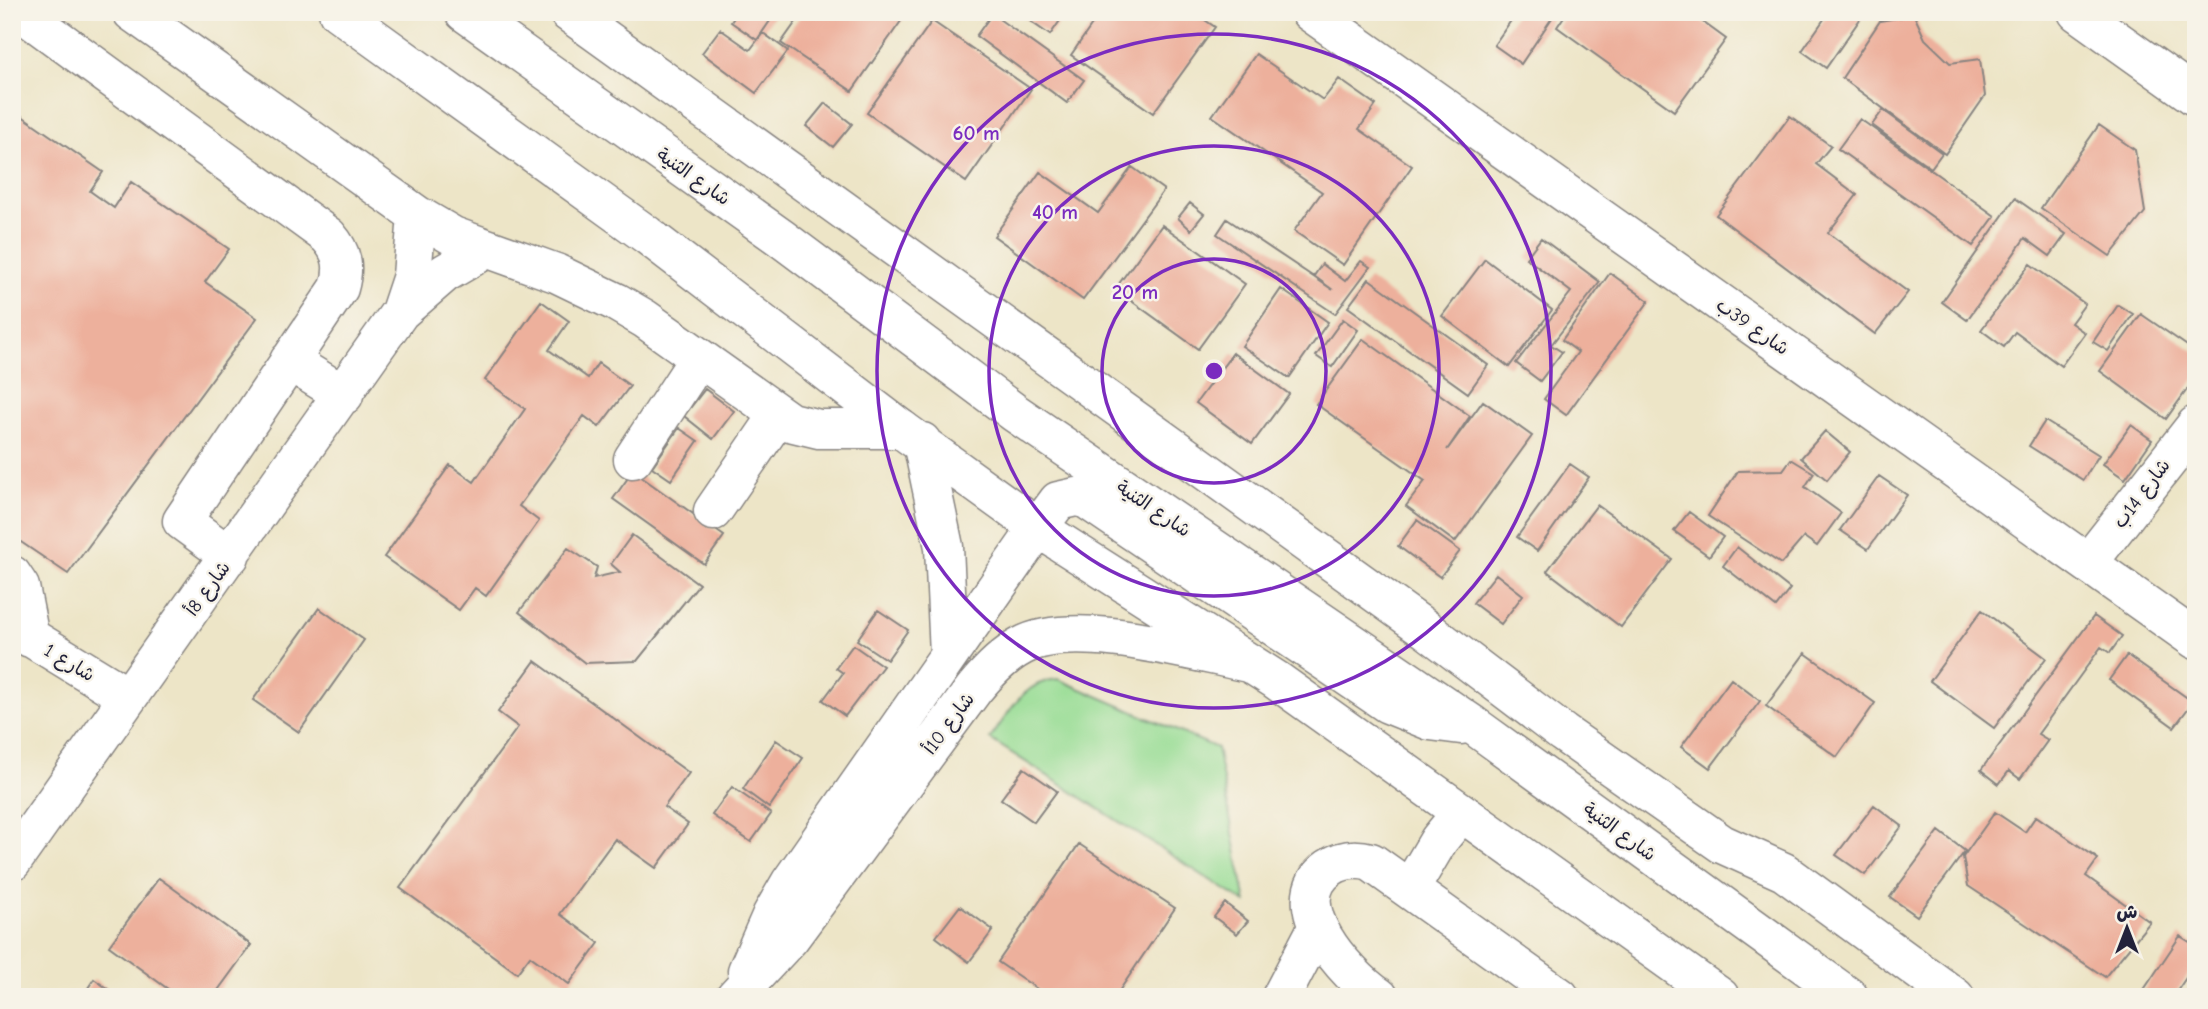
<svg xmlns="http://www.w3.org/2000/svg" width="2208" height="1009" viewBox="0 0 2208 1009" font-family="'Comic Neue','Playpen Sans Arabic',sans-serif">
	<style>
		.green { fill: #99dd95; stroke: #5e8068; stroke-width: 2 }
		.building { fill: #edb09c }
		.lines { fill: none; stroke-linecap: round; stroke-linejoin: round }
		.minor-casing { stroke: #888481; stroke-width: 41 }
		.major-casing { stroke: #888481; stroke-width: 41 }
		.minor { stroke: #fff; stroke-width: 38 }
		.major { stroke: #fff; stroke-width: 38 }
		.ring { fill: none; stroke: #7b2cbf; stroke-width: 3.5 }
		.labels { text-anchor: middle; stroke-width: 5; stroke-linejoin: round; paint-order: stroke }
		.street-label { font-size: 19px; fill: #22223b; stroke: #f7f3e8 }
		.centre { fill: #7b2cbf; stroke: #f7f3e8; stroke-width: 3.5 }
		.ring-label { font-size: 21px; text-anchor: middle; font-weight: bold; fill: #7b2cbf; stroke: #f7f3e8; stroke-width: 5; stroke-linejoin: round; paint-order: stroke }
	</style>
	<rect width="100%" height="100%" fill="#f7f3e8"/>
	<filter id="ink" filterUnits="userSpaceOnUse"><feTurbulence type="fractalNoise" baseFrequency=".0143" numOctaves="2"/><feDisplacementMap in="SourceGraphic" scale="14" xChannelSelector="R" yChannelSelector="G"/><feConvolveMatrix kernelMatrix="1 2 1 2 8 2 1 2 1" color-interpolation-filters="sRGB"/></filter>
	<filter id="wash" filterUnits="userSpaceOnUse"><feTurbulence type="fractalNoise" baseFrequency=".00686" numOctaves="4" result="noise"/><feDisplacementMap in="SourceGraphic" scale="28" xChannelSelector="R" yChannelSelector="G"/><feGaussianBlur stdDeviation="1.57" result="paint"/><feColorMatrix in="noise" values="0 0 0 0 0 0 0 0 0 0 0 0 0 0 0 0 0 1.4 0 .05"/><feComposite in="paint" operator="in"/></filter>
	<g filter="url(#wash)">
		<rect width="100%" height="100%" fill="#ede5c7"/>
		<!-- green -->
		<path class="green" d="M1058 679 1217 748 1246 903 990 739C1010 712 1022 682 1058 679Z"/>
		<g id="blocks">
			<!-- building -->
			<path class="building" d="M738 12H776L757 40 731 22Z
				M803 12H916L912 18 906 14 852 91 781 43Z
				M1017 12H1066L1050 35Z
				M1101 12H1193L1215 27 1153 113 1071 55Z
				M1517 12H1556L1521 64 1494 45Z
				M1567 12H1689L1726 39 1674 111 1557 27Z
				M1829 12H1865L1826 68 1802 51Z
				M992 14 1084 80 1067 103 976 36Z
				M1914 15 1925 39 1950 63 1980 59 1985 96 1945 154 1842 78 1880 21Z
				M932 21 1031 89 966 182 867 113Z
				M720 29 750 50 763 33 788 51 756 93 702 53Z
				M1256 54 1323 100 1339 79 1376 105 1359 129 1412 166 1343 265 1294 231 1322 192 1212 116Z
				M825 103 852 124 833 147 806 126Z
				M1883 110 1942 153 1931 168 1872 125Z
				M22 116 103 172 90 191 114 208 131 182 229 249 205 282 257 318 68 574 12 536V131Z
				M1790 116 1831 146 1816 164 1857 195 1828 233 1908 292 1875 334 1716 215Z
				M1860 119 1995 216 1973 246 1838 149Z
				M2099 125 2135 150 2145 212 2110 256 2041 208Z
				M1132 167 1164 190 1083 300 994 236 1040 172 1098 213Z
				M2015 198 2066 234 2050 256 2025 238 1967 320 1942 302Z
				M1190 203 1204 214 1191 230 1178 218Z
				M1227 219 1333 290 1314 276 1322 264 1345 281 1361 261 1370 267 1335 314 1217 234Z
				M1162 225 1245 284 1198 349 1115 289Z
				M1541 238 1600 282 1551 345 1562 352 1540 381 1516 363 1571 292 1526 258Z
				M1485 259 1552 310 1509 367 1442 316Z
				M2030 264 2085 304 2071 323 2085 333 2061 366 2015 332 2004 347 1981 330Z
				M1610 273 1649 301 1566 415 1544 399 1578 352 1562 340Z
				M1369 279 1488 365 1468 393 1348 307Z
				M1281 289 1328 322 1289 378 1242 346Z
				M541 301 569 321 549 350 588 378 598 363 630 386 599 427 584 416 519 506 539 521 486 596 475 588 459 610 384 557 450 465 474 482 525 409 485 380Z
				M2118 305 2133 314 2108 351 2093 342Z
				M2141 314 2196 352V377L2166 419 2100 371Z
				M1343 319 1358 330 1332 367 1316 356Z
				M1363 339 1470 416 1447 450 1483 401 1532 436 1455 542 1406 506 1425 481 1316 404Z
				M1233 353 1289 394 1252 444 1196 403Z
				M705 389 734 411 713 439 684 416Z
				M2045 421 2099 455 2083 480 2029 446Z
				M2131 425 2152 440 2125 479 2103 464Z
				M679 428 698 441 671 480 652 467Z
				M1825 431 1850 452 1827 480 1801 458Z
				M1791 459 1814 473 1805 487 1841 513 1817 546 1804 537 1781 564 1708 516 1738 471 1783 470Z
				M1570 464 1589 477 1537 551 1517 537Z
				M633 471 724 536 704 564 613 499Z
				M1879 476 1907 495 1868 549 1840 530Z
				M1597 505 1672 559 1621 627 1547 571Z
				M1689 512 1723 537 1709 556 1674 531Z
				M1417 520 1460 551 1440 577 1398 546Z
				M632 535 699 584 637 661 585 663 519 612 568 548 597 567 594 578 620 572 611 564Z
				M1737 547 1790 589 1776 607 1723 566Z
				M1496 574 1523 595 1501 624 1473 603Z
				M319 608 364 640 299 732 253 700Z
				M878 610 908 630 887 660 857 640Z
				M1982 610 2046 658 1994 728 1930 681Z
				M2094 616 2122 636 2110 653 2101 647 2038 734 2048 740 2020 779 2009 771 1999 784 1981 770Z
				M853 645 883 666 845 716 823 700 843 673 836 668Z
				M1805 653 1875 703 1837 757 1766 706Z
				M2127 655 2193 702 2174 727 2109 680Z
				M535 661 689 773 664 807 688 824 656 868 615 839 560 914 599 943 569 984 530 956 517 973 400 888 518 727 498 712Z
				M1731 679 1760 701 1710 768 1681 747Z
				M776 740 803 758 769 808 743 789Z
				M1024 768 1057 791 1034 822 1001 799Z
				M732 787 771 814 751 842 712 815Z
				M1874 805 1902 826 1865 875 1836 855Z
				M1995 812 2025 832 2036 816 2098 859 2086 876 2150 922 2105 977 1968 886 1963 857Z
				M1939 831 1965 851 1917 916 1890 897Z
				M1079 844 1175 908 1115 997H1049L998 962Z
				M159 878 251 945 213 997H179L109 946Z
				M1225 903 1248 921 1237 934 1214 917Z
				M960 906 993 930 969 962 936 937Z
				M2180 936 2196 946V963L2173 997H2139Z
				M94 979 119 997H82Z"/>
		</g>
	</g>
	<g filter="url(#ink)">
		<use href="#blocks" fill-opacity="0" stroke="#888481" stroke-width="2"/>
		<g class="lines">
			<!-- minor casing -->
			<g class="minor-casing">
				<path id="minor" d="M21 12 328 236C343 253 345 267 339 288L182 521 230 556
					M132 12 417 215 453 236 556 273 616 302 645 319 790 422 819 429H901
					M568 12 1427 630 1563 733 1722 844 1784 872 1955 997
					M1310 12 2196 640
					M2077 12 2196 97
					M400 312 412 276 417 215
					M289 361 344 395
					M633 459 699 358
					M713 511 778 416
					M2088 563 2196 425
					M12 575 20 587 30 638
					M12 626 128 697
					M12 862 400 312 445 273 486 249
					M1410 889 1439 840 1461 813
					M747 971 772 914 790 883 1038 528
					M735 997 790 938 974 689C988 672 1003 656 1022 646 1073 618 1193 652 1249 663
					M1281 997 1318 926
					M1379 997C1347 975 1280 903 1329 868 1342 859 1356 858 1371 862L1560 997"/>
			</g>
			<!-- major casing -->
			<g class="major-casing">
				<path id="major" d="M338 12 647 235 901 429 1038 528 1276 680 1720 997
					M464 12 781 238 1015 413 1473 725 1849 997
					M922 442 944 547 949 654
					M1038 528 1058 501 1076 497 1086 499 1388 704 1430 721 1461 725"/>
			</g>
			<!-- minor -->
			<use href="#minor" class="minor"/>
			<!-- major -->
			<use href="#major" class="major"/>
		</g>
	</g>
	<!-- distance rings -->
	<g class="ring">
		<circle cx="1214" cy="371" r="112"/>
		<circle cx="1214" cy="371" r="225"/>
		<circle cx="1214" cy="371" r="337"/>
	</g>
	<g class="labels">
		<!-- street labels -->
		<g class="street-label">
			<text transform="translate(694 176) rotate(35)" y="7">شارع الثنية</text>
			<text transform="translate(1753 326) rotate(35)" y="7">شارع 39ب</text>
			<text transform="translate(2141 493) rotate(-53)" y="7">شارع 14ب</text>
			<text transform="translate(1154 508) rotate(34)" y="7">شارع الثنية</text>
			<text transform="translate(207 588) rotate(-54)" y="7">شارع 8أ</text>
			<text transform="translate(70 662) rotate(31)" y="7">شارع 1</text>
			<text transform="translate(948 723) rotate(-53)" y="7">شارع 10أ</text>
			<text transform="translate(1620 831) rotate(36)" y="7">شارع الثنية</text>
		</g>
	</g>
	<circle cx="1214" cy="371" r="10" class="centre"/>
	<g class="ring-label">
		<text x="976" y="140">60 m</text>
		<text x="1055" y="219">40 m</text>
		<text x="1135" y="299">20 m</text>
	</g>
	<!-- margin -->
	<rect width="2208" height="1009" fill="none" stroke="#f7f3e8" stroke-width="42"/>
	<!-- north arrow -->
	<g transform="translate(2127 928)" stroke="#f7f3e8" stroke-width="5" paint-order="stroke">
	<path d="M0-5L12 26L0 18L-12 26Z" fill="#22223b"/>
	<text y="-10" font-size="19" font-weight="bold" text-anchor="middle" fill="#22223b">ش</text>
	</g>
</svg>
